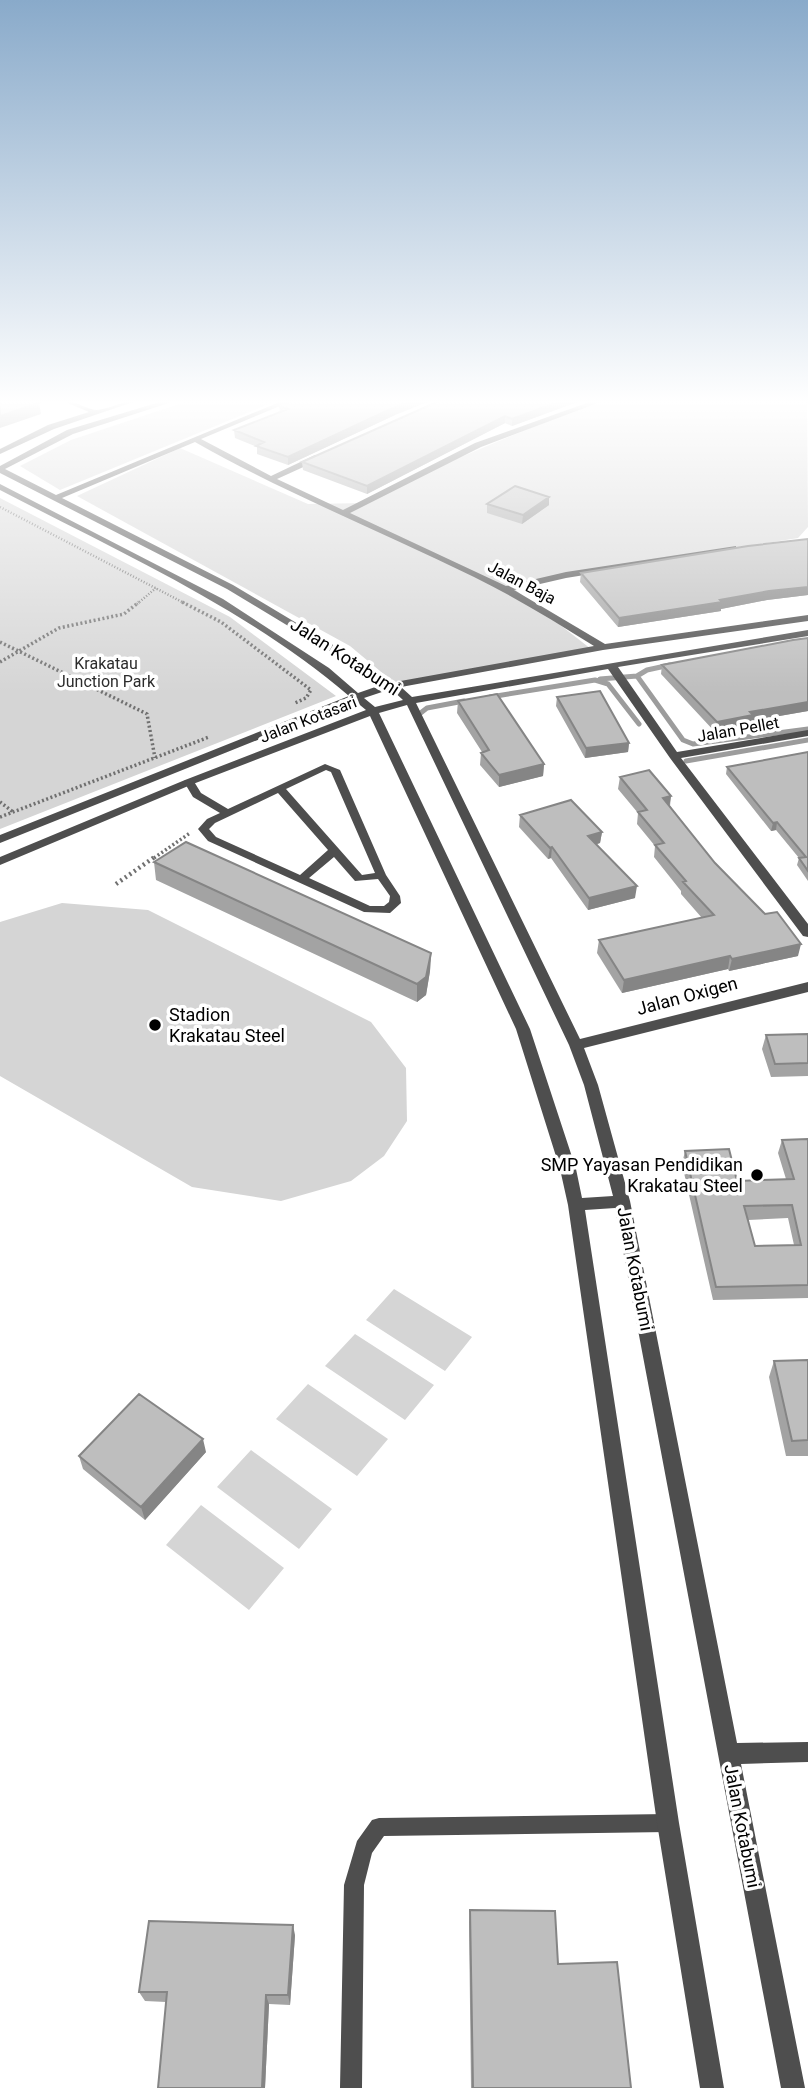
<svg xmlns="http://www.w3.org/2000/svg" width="808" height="2088" viewBox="0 0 808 2088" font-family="Roboto,sans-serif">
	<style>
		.green { fill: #d5d5d5 }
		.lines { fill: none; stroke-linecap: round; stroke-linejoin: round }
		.stream { stroke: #9c9c9c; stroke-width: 5 }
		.path-far2 { stroke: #707070; stroke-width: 2.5; stroke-dasharray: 1 2; stroke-linecap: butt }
		.path-far1 { stroke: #707070; stroke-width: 3.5; stroke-dasharray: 2 2.5; stroke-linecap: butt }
		.path { stroke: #707070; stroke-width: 4.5; stroke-dasharray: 2 3.5; stroke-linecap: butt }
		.lane { fill: #4e4e4e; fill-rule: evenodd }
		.street { fill: #4e4e4e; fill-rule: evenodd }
		.wall { fill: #a3a3a3; fill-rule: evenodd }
		.shaded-wall { fill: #858585 }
		.building { fill: #bebebe; stroke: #858585; stroke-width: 2; fill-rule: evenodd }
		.poi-dot { fill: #000; stroke: #fff; stroke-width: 2.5 }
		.labels { text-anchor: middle; stroke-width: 7; stroke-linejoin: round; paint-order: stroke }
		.far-street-label { font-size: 16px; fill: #000; stroke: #fff }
		.far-park-label { font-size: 16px; fill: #2c2c2c; stroke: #fff }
		.street-label { font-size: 18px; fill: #000; stroke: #fff }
		.poi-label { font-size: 18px; fill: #000; stroke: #fff; text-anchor: start }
	</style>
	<rect width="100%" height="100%" fill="#fff"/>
	<!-- green -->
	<path class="green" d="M188 401H276L60 490 20 466 71 440Z
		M604 401H807L808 527 798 538 509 585 591 649 398 686 350 646 77 496 180 448 308 504 366 503 449 462 561 415Z
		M0 498 230 617 336 696 0 829Z
		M62 903 148 910 371 1022 406 1068 407 1121 384 1156 351 1181 281 1201 192 1187 0 1076V922Z
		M394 1289 472 1337 445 1371 366 1320Z
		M355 1334 434 1385 405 1420 325 1366Z
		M308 1384 388 1439 357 1476 276 1419Z
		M251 1450 332 1509 299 1549 217 1487Z
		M201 1505 284 1568 249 1610 166 1545Z"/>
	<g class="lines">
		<!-- stream -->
		<path class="stream" d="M637 676 683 740 693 744 808 729
			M600 679 637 676 647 670 670 665
			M490 697 595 680 608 684 639 724
			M418 715 427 708 464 701
			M686 761 808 740"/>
		<!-- path-far2 -->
		<path class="path-far2" d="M0 507 186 604
			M137 604 156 588"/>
		<!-- path-far1 -->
		<path class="path-far1" d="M182 602 221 622 311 690 306 698 295 703
			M0 642 147 714 155 758
			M0 662 59 628 124 614 139 602
			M0 802 13 812
			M0 817 209 737
			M154 858 190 833"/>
		<!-- path -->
		<path class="path" d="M116 884 156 856"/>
		<!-- lane -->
		<path class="lane" d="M325 764 340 770 386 875 400 896 401 903 390 913 364 912 208 841 198 829 207 819 220 813 193 797 184 782 185 780H193L201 793 228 809ZM326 770 331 772 375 873 362 875 286 789ZM278 793 328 850 300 875 216 837 209 829 215 823ZM334 857 355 881 378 879 390 896 389 902 384 906H370L309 878Z
			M668 1814 675 1816 677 1823 675 1830 668 1832 384 1836 372 1853 364 1885 362 2088H340L344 1885 357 1841 372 1820 379 1818Z"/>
		<!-- street -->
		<path class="street" d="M63 401C77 401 86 409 96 410 107 410 122 401 136 401L54 429 0 454V449L48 425 89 412Z
			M163 401H175L73 434 5 469 56 495 282 401H292L201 439 271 476 315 455H321V459L277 479 343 510 475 443 592 401H603L481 447 350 513 506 586 566 572 736 546V550L733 551 566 578 514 590 605 644 808 615V621L603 650 401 687 412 697 808 630V636L618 667 677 752 808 730V736L681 758 808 924V937L803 936 670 758 608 669 416 703 580 1039 808 982V992L584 1048 598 1085 630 1201 737 1743 808 1742V1762L741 1764 805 2088H781L615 1208 585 1210 679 1823 724 2088H700L657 1823 568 1205 560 1169 516 1029 370 716 193 784 0 865V857L185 780 366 710 355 701 0 843V835L349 696C246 608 119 552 0 490V484L223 599 329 668 358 693 384 684 227 589 0 473V466L67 430ZM195 442C285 493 380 531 474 577 515 597 554 621 594 646L395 682 233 585 62 498ZM391 689 403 700 375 707 364 698ZM407 705 569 1045 584 1085 613 1196 582 1198 576 1169 530 1029 379 713Z"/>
	</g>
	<!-- wall -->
	<path class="wall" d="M439 401H580L512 426 505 423 367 494 303 470 302 462Z
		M279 406 395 415 288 465 257 454V447L235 438 234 430 280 412Z
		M549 497V505L522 524 487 513V504Z
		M808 539V595L767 600 721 609V611L618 627 580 582 581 573Z
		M808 638V711L751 721V725L715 732 661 674 662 665Z
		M557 697 629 743 628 752 585 758 556 706Z
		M458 701 544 764 543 776 499 787 480 765 481 753 482 752 457 713Z
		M808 752V881L797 865 799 858 776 830 771 831 726 774 727 767Z
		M620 777 671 796 670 806 715 863 798 956 729 971 728 969 622 993 597 953 599 940 702 918 681 894V891L654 857 655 846 637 824 638 813 618 789Z
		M520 815 602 832 600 843 597 844 635 898 588 910 551 858 548 859 519 827Z
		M154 862 431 953 430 971 426 995 417 1002 156 880Z
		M808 1034V1076L771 1077 762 1049 766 1035Z
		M808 1139V1298L713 1300 682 1164 685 1151 737 1181 786 1179 778 1153 782 1140ZM788 1218 794 1245 755 1246 748 1220Z
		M808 1360V1456H786L769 1377 774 1361Z
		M206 1452 145 1520 83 1469 79 1456Z
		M470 1910 558 1964 631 2088H471L469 1922Z
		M295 1935 290 2005 269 2004 265 2088H158L166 2002 145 2001 139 1992Z"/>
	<!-- shaded-wall -->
	<path class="shaded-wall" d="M411 401H430L395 415 288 465V457L395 407Z
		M561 401H580L512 426V419Z
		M39 403 41 414 0 428V416Z
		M505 416V423L367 494V486Z
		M549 497V505L522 524 523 515Z
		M808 587V595L767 600 721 609V611L618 627 619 618 769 591Z
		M808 702V711L751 721V725L715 732 717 722 750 712Z
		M629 743 628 752 585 758 586 748Z
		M544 764 543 776 499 787V775Z
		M671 796 669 808 663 798Z
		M777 822 776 830 771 831 773 823Z
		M602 832 600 843 587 847 588 836Z
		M552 847 551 858 548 859 550 848Z
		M637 886 635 898 588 910 589 898Z
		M801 944 798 956 729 971 732 959Z
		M431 953 430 971 426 995 417 1002V984Z
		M730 956 728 969 622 993 624 980Z
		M203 1439 206 1452 145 1520 141 1507Z
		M293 1925 295 1935 290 2005 288 1995Z
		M266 1995 269 2004 265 2088H262Z"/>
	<!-- building -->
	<path class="building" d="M0 401H35L39 403 0 416Z
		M293 401H411L395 407 288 457 256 446 264 442 234 430 288 409 279 406Z
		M439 401H561L512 419 505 416 367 486 302 462Z
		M515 486 549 497 523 515 487 504Z
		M808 539V587L769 591 720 600 722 602 619 618 581 573 748 546Z
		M808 638V702L750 712 753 715 717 722 662 665 793 640Z
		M600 691 629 743 586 748 557 697Z
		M497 694 544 764 499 775 481 753 489 750 458 701Z
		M808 752V871L799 858 806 857 777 822 773 823 727 767Z
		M649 770 671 796 663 798 715 863 765 914 777 912 801 944 732 959 730 956 624 980 599 940 714 915 683 882 686 881 655 845 664 843 638 812 647 810 620 777Z
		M571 800 602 832 588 836 637 886 589 898 552 847 550 848 520 815Z
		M186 842 431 953 426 977 417 984 154 862Z
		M808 1034V1063L775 1064 766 1035Z
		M808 1139V1285L716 1287 685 1151 729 1149 737 1181 794 1179 782 1140ZM792 1205 801 1245 755 1246 744 1206Z
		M808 1360V1440L792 1441 774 1361Z
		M139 1394 203 1439 141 1507 79 1456Z
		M470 1910 555 1911 558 1964 617 1962 631 2088H473Z
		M149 1921 293 1925 288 1995H266L262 2088H158L167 1992H139Z"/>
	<!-- sky -->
	<linearGradient id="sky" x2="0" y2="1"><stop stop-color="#89aaca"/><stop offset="0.58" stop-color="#fff"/><stop offset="1" stop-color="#fff" stop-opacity="0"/></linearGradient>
	<rect width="808" height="693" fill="url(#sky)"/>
	<!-- markers -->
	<g class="poi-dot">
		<circle cx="155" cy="1025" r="7"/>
		<circle cx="757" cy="1175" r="7"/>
	</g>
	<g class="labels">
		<!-- far-street labels -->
		<g class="far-street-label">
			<text transform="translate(522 582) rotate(28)" y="6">Jalan Baja</text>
			<text transform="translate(308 719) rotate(-21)" y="6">Jalan Kotasari</text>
			<text transform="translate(738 729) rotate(-10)" y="6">Jalan Pellet</text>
		</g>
		<!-- far-park labels -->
		<g class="far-park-label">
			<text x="106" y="669">Krakatau<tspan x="106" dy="18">Junction Park</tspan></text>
		</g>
		<!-- street labels -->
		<g class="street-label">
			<text transform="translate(345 657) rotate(33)" y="6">Jalan Kotabumi</text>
			<text transform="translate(687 996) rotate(-15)" y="6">Jalan Oxigen</text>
			<text transform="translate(635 1269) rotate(79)" y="6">Jalan Kotabumi</text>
			<text transform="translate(742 1826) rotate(79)" y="6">Jalan Kotabumi</text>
		</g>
		<!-- poi labels -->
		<g class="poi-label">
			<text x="169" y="1021">Stadion<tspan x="169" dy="21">Krakatau Steel</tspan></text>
			<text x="743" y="1171" text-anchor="end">SMP Yayasan Pendidikan<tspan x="743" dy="21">Krakatau Steel</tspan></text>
		</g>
	</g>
</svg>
